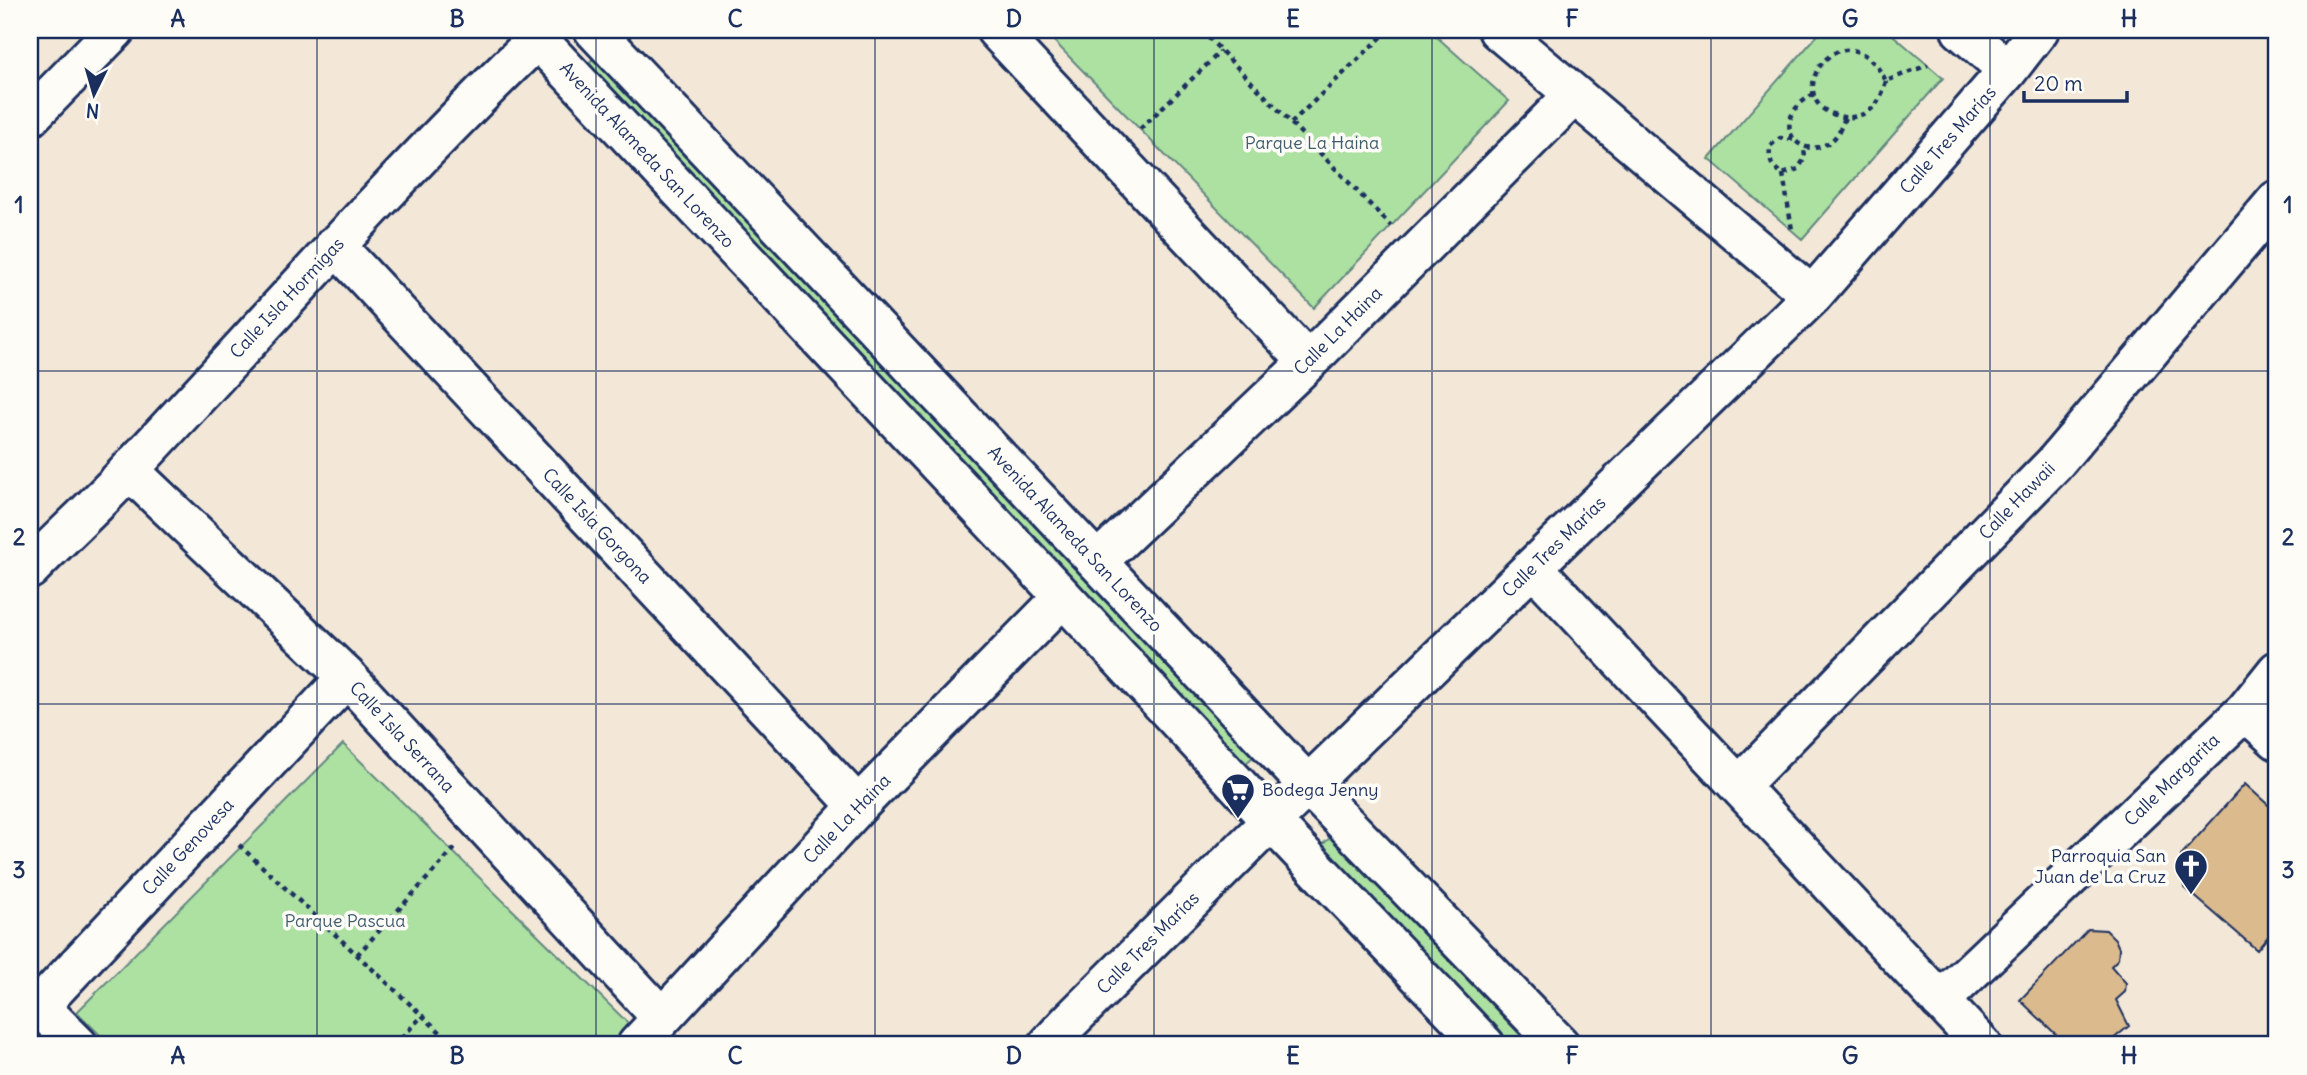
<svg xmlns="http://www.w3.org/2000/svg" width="2307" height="1075" viewBox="0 0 2307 1075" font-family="Delius,sans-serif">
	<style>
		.green { fill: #ade1a2; stroke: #648880; stroke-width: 2 }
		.building { fill: #dbbb8e; stroke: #1b2f5e; stroke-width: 2 }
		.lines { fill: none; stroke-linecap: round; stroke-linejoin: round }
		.minor-casing { stroke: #1b2f5e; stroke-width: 44 }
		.path { stroke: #1b2f5e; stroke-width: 4.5; stroke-dasharray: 5 5; stroke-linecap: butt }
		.minor { stroke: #fdfcf7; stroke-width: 38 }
		.grid { fill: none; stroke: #1b2f5e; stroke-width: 2; stroke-opacity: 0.55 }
		.labels { text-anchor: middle; stroke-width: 7; stroke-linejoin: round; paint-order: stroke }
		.street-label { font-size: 18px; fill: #1b2f5e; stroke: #fdfcf7 }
		.park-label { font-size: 18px; fill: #405c6f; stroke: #fdfcf7 }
		.poi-label { font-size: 18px; fill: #1b2f5e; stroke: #fdfcf7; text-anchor: start }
		.neatline { fill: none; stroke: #1b2f5e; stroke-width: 2.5 }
		.grid-label { font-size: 23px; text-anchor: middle; font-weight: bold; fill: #1b2f5e }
	</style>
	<rect width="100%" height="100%" fill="#f3e8d8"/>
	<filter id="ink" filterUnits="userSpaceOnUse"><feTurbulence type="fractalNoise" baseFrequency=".0143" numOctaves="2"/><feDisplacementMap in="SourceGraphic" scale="14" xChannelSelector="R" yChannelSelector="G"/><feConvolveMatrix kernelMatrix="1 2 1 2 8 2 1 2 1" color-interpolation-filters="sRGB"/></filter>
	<g filter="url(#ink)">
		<!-- green -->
		<path class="green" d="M1054 30H1429L1509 101 1314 308 1048 35Z
			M1822 30H1887L1943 78 1802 239 1709 159Z
			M598 54 1257 753 1240 769 581 70Z
			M343 744 631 1026 612 1045H110L77 1012Z
			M1331 837 1530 1045H1500L1315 851Z"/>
		<!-- building -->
		<path class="building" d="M2245 784 2277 813V926L2257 950 2184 887 2181 855Z
			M2088 929 2106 930 2115 939 2119 948 2118 959 2111 966 2126 983 2125 992 2116 1000 2129 1026 2112 1040 2114 1045H2067L2020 1000Z"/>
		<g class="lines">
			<!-- minor casing -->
			<g class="minor-casing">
				<path id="minor" d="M529 30 1063 597 1271 821 1485 1045
					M594 30 1308 785 1560 1045
					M996 30 1308 362
					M1498 30 1812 296
					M1961 30 2008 70
					M30 117 115 30
					M335 245 858 806
					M129 470 347 677 662 1018
					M1097 562 1308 362 1574 95
					M1533 567 1982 1045
					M30 569C63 535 99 503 131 468 269 321 401 169 547 30
					M2245 711 2277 740
					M1739 786 2054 464 2277 200
					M1940 1001 2245 711 2277 671
					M39 1006 78 1045
					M30 1016 347 677
					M637 1045 858 806 1063 597
					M1048 1045 1069 1022 1271 821 1812 296 2008 70 2039 30"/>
			</g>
			<!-- path -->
			<path class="path" d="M1201 30 1391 226
				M1886 81C1881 99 1876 111 1857 116 1847 119 1840 117 1830 113 1782 91 1846 4 1886 81L1928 65
				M1814 94C1765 120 1799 165 1831 141 1838 136 1841 127 1845 118
				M1291 123 1389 30
				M1140 129 1221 51
				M1793 139 1780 138 1770 146C1769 161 1770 166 1783 174L1798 169 1805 158 1804 147
				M1783 174 1792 230
				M239 845 454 1045
				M357 955 456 847
				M395 1045 422 1016"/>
			<!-- minor -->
			<use href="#minor" class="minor"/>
		</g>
	</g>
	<!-- grid -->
	<path class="grid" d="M317 30V1045M596 30V1045M875 30V1045M1154 30V1045M1432 30V1045M1711 30V1045M1990 30V1045M30 371H2277M30 704H2277"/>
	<!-- icons -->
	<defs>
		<g id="supermarket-pin" transform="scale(1.75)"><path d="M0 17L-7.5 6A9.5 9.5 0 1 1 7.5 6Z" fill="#1b2f5e" stroke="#fdfcf7"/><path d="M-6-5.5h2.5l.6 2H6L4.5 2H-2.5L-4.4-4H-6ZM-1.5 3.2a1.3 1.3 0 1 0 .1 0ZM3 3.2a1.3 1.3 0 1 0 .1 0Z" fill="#fff"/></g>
		<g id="church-pin" transform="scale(1.75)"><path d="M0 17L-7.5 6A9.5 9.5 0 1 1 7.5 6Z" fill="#1b2f5e" stroke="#fdfcf7"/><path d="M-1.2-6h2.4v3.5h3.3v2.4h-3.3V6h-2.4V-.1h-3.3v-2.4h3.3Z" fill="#fff"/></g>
	</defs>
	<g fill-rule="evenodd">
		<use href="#supermarket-pin" x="1238" y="790"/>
		<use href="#church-pin" x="2191" y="866"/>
	</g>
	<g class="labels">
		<!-- street labels -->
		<g class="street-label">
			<text transform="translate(1948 140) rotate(-49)" y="6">Calle Tres Marías</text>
			<text transform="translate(647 155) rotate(47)" y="6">Avenida Alameda San Lorenzo</text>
			<text transform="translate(287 298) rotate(-47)" y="6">Calle Isla Hormigas</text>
			<text transform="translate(1338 331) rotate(-45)" y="6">Calle La Haina</text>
			<text transform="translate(2017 501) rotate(-46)" y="6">Calle Hawaii</text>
			<text transform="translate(597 526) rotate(47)" y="6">Calle Isla Gorgona</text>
			<text transform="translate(1075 539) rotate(47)" y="6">Avenida Alameda San Lorenzo</text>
			<text transform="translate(1554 547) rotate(-44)" y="6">Calle Tres Marías</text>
			<text transform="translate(402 737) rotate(47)" y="6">Calle Isla Serrana</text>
			<text transform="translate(2172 780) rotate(-44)" y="6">Calle Margarita</text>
			<text transform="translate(847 819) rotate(-46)" y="6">Calle La Haina</text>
			<text transform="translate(188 847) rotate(-47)" y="6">Calle Genovesa</text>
			<text transform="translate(1148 943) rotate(-45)" y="6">Calle Tres Marías</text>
		</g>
		<!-- park labels -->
		<g class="park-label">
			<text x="1312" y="149">Parque La Haina</text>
			<text x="345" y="927">Parque Pascua</text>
		</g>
		<!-- poi labels -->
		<g class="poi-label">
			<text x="1262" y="796">Bodega Jenny</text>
			<text x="2166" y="862" text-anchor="end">Parroquia San<tspan x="2166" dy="21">Juan de La Cruz</tspan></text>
		</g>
	</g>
	<!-- margin -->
	<rect width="2307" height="1075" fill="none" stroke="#fdfcf7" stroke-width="77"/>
	<!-- north arrow -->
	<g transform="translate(94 94) rotate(185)" stroke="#fdfcf7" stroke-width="5" paint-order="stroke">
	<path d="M0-5L12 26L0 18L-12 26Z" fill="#1b2f5e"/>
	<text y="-10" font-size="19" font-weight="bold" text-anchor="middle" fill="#1b2f5e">N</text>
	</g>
	<!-- scale -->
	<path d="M2024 91v10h103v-10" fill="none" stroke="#1b2f5e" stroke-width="3.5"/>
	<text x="2034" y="91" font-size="21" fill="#1b2f5e" stroke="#fdfcf7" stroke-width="5" paint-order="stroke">20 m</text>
	<rect x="38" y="38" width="2230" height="998" class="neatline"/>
	<g class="grid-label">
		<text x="178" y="27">A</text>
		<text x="457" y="27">B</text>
		<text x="735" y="27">C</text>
		<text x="1014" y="27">D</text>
		<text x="1293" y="27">E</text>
		<text x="1572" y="27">F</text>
		<text x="1850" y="27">G</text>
		<text x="2129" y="27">H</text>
		<text x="19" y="213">1</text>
		<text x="2288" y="213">1</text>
		<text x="19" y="545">2</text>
		<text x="2288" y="545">2</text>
		<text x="19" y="878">3</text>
		<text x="2288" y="878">3</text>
		<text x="178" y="1064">A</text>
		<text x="457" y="1064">B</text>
		<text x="735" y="1064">C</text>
		<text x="1014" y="1064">D</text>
		<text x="1293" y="1064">E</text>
		<text x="1572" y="1064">F</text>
		<text x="1850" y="1064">G</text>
		<text x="2129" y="1064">H</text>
	</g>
</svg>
